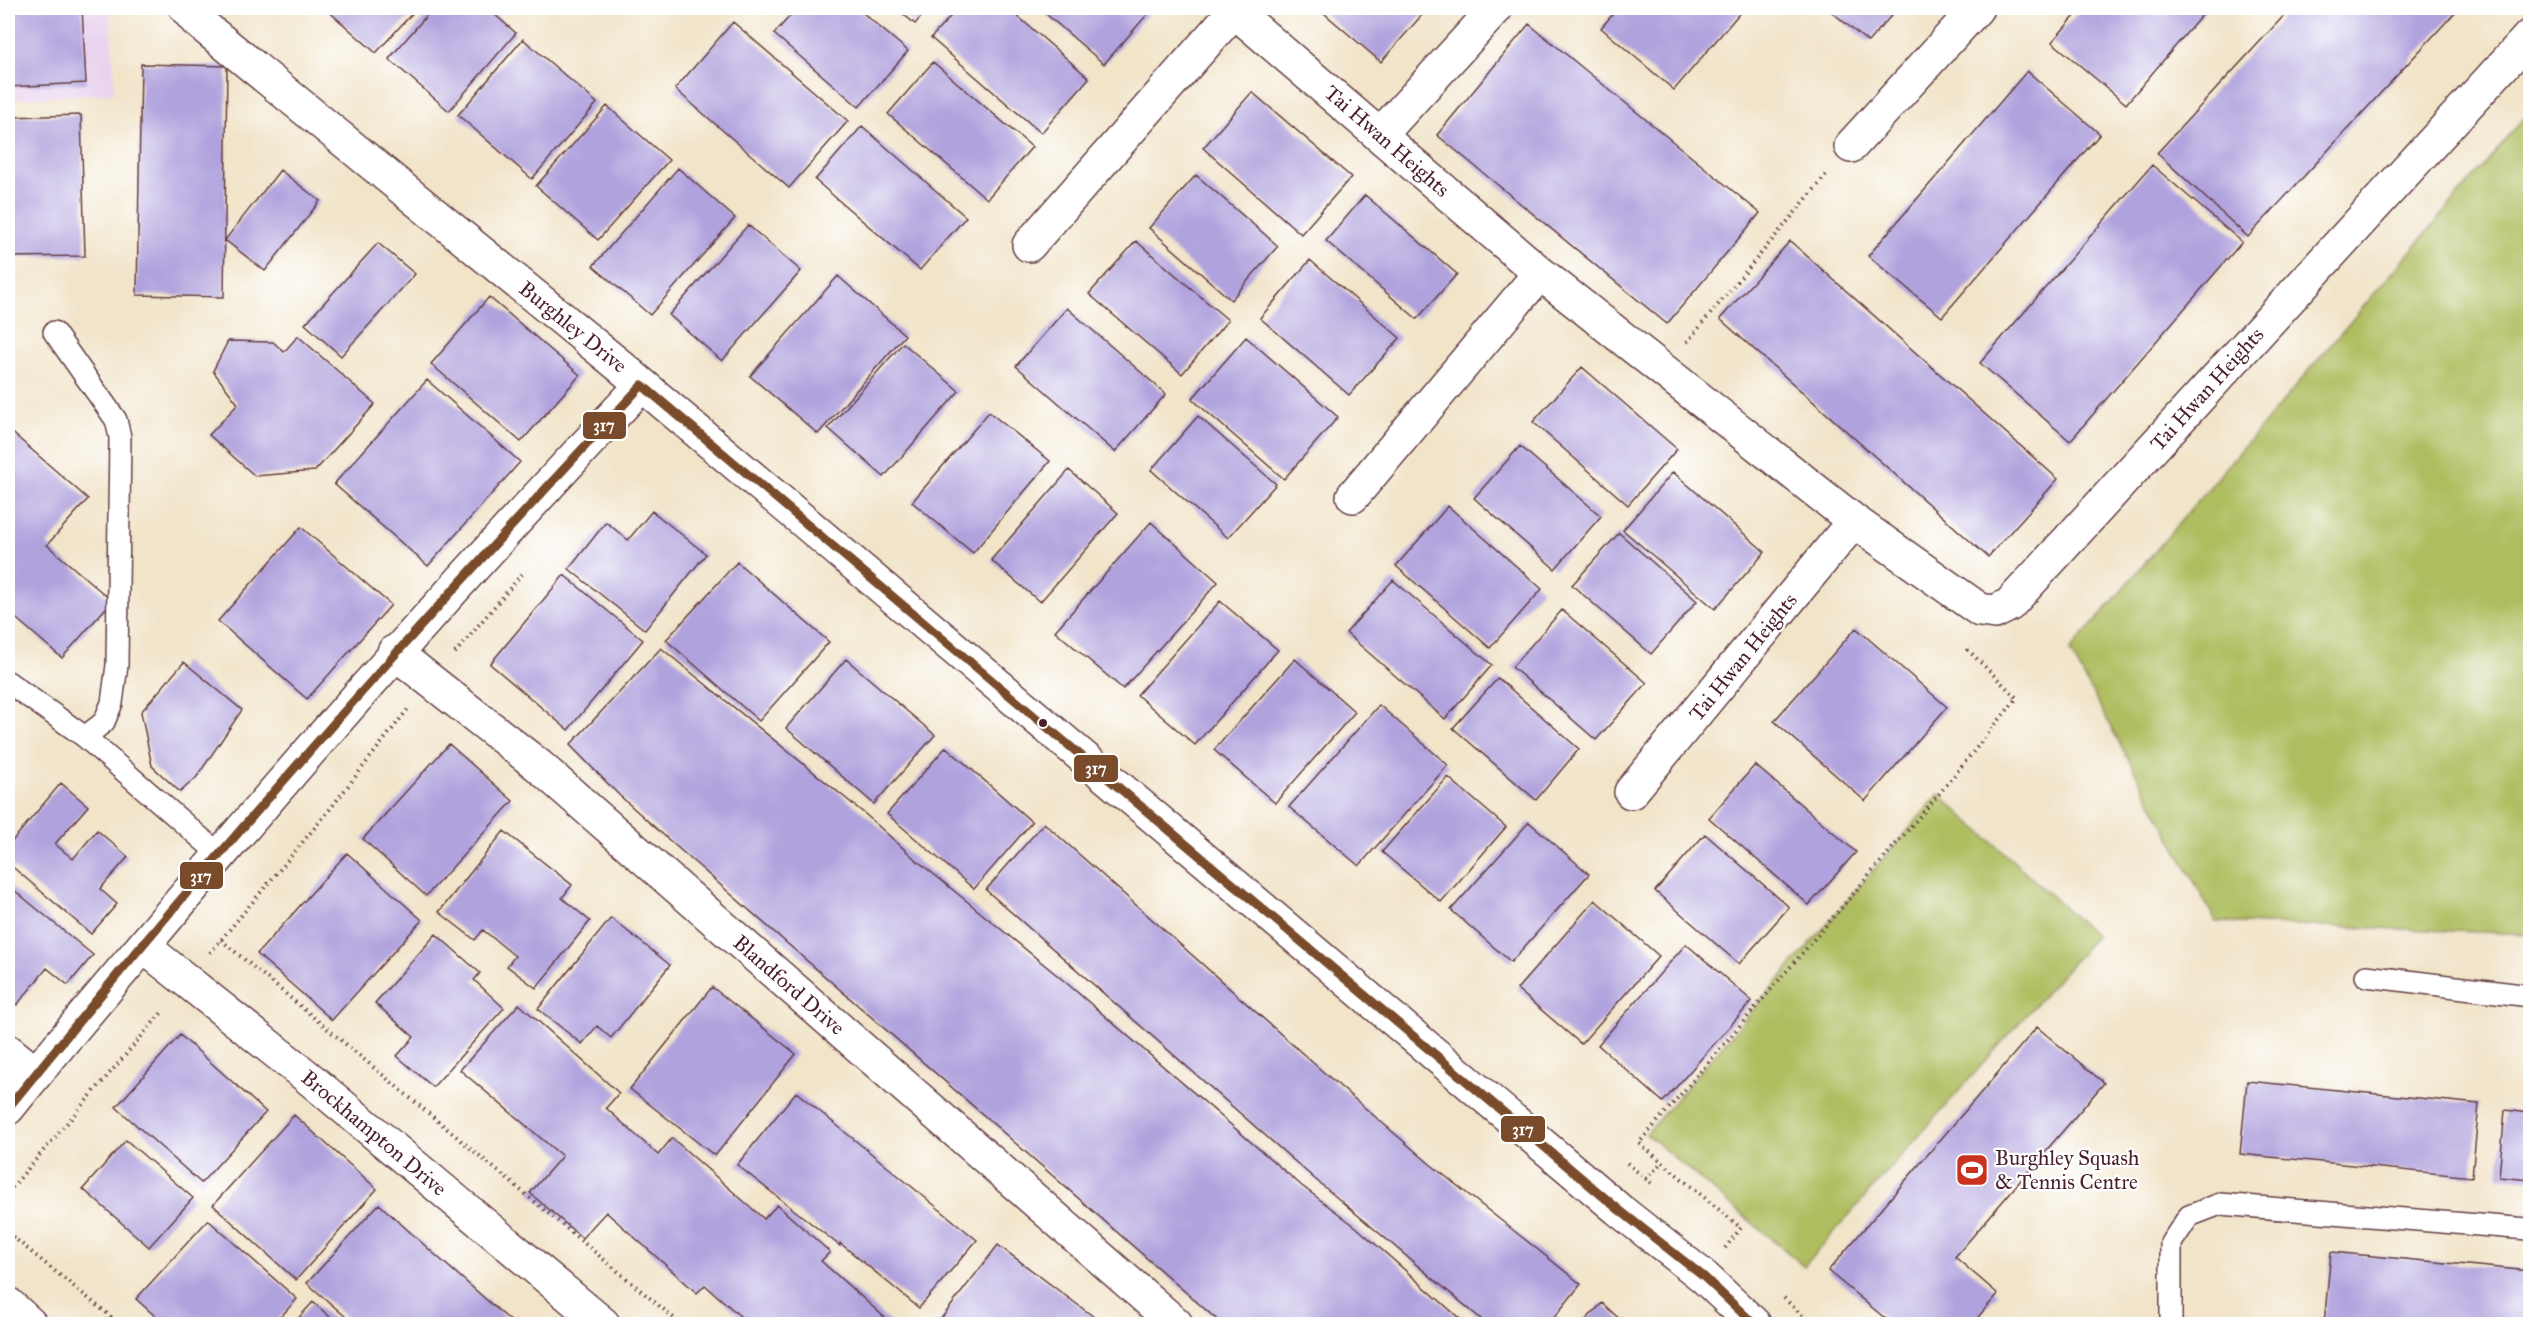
<svg xmlns="http://www.w3.org/2000/svg" width="2538" height="1332" viewBox="0 0 2538 1332" font-family="'IM FELL Great Primer',serif">
	<style>
		.built { fill: #e8d2ee }
		.green { fill: #aebd5f; stroke: #7c6e45; stroke-width: 1.5 }
		.building { fill: #b0a2dd }
		.lines { fill: none; stroke-linecap: round; stroke-linejoin: round }
		.lane-casing { stroke: #633d43; stroke-width: 24 }
		.street-casing { stroke: #633d43; stroke-width: 36 }
		.path { stroke: #633d43; stroke-width: 4; stroke-dasharray: 1.5 4.5; stroke-linecap: butt }
		.lane { stroke: #fff; stroke-width: 21 }
		.street { stroke: #fff; stroke-width: 33 }
		.bus-1-casing { stroke: #fff; stroke-width: 14 }
		.bus-1 { stroke: #7a4b2a; stroke-width: 9 }
		.bus-dot { fill: #4a1f2b; stroke: #fff; stroke-width: 2 }
		.labels { text-anchor: middle; stroke-width: 4.5; stroke-linejoin: round; paint-order: stroke }
		.street-label { font-size: 21px; fill: #4a1f2b; stroke: #fff }
		.poi-label { font-size: 21px; fill: #4a1f2b; stroke: #fff; text-anchor: start }
		.line-badge { stroke: #fff; stroke-width: 2 }
		.badge-label { font-size: 16px; text-anchor: middle; font-weight: bold; fill: #fff }
	</style>
	<rect width="100%" height="100%" fill="#fff"/>
	<filter id="ink" filterUnits="userSpaceOnUse"><feTurbulence type="fractalNoise" baseFrequency=".0167" numOctaves="2"/><feDisplacementMap in="SourceGraphic" scale="12" xChannelSelector="R" yChannelSelector="G"/><feConvolveMatrix kernelMatrix="1 2 1 2 8 2 1 2 1" color-interpolation-filters="sRGB"/></filter>
	<filter id="wash" filterUnits="userSpaceOnUse"><feTurbulence type="fractalNoise" baseFrequency=".008" numOctaves="4" result="noise"/><feDisplacementMap in="SourceGraphic" scale="24" xChannelSelector="R" yChannelSelector="G"/><feGaussianBlur stdDeviation="1.35" result="paint"/><feColorMatrix in="noise" values="0 0 0 0 0 0 0 0 0 0 0 0 0 0 0 0 0 1.4 0 .05"/><feComposite in="paint" operator="in"/></filter>
	<g filter="url(#wash)">
		<rect width="100%" height="100%" fill="#f1e4c9"/>
		<!-- built -->
		<path class="built" d="M8 8H110L115 93 8 99Z"/>
		<!-- green -->
		<path class="green" d="M2530 111V934L2216 922 2070 651Z
			M1939 794 2096 936 1804 1266 1646 1134Z"/>
		<g id="blocks">
			<!-- building -->
			<path class="building" d="M8 8H82L86 83 8 87Z
				M325 8H417L376 53Z
				M433 8H487L516 33 449 111 389 59Z
				M797 8H857L908 51 859 107 774 34Z
				M896 8H929L915 24Z
				M958 8H1008L1089 78 1041 133 931 38Z
				M1039 8H1150L1152 9 1104 64Z
				M1318 8H1428L1381 62Z
				M1618 8H1744L1674 90 1601 28Z
				M1827 8H1898L1868 42Z
				M2082 8H2208L2126 104 2052 42Z
				M2291 8H2459L2248 237 2157 153Z
				M733 22 848 121 789 188 675 89Z
				M1529 24 1760 213 1667 324 1437 135Z
				M523 39 597 103 532 179 458 115Z
				M933 62 1032 147 987 199 888 114Z
				M141 64 227 66 224 297 137 295Z
				M2027 71 2100 134 1942 317 1868 256Z
				M1252 92 1351 177 1301 234 1203 148Z
				M607 106 669 160 598 240 536 186Z
				M81 115 85 256 8 257V117Z
				M862 126 966 217 920 270 815 180Z
				M2152 165 2242 242 2070 441 1980 363Z
				M678 168 735 218 650 315 593 266Z
				M280 170 320 201 265 271 225 240Z
				M1196 175 1278 246 1231 300 1149 228Z
				M1365 195 1457 274 1417 319 1326 241Z
				M748 225 801 271 722 361 669 315Z
				M1136 241 1228 320 1182 374 1089 294Z
				M1790 241 2058 479 1988 557 1720 319Z
				M378 243 415 274 341 356 305 324Z
				M1310 260 1400 338 1349 395 1260 318Z
				M838 276 905 335 818 434 750 376Z
				M489 297 580 375 521 442 431 364Z
				M1067 308 1166 394 1115 452 1016 366Z
				M298 336 375 404 315 471 255 476 209 435 238 404 213 371 228 341 273 342 284 352Z
				M1246 337 1338 417 1284 479 1192 399Z
				M903 343 959 391 884 477 828 428Z
				M1582 367 1677 449 1628 505 1533 422Z
				M427 380 520 462 428 566 334 484Z
				M989 412 1050 461 973 553 912 502Z
				M1198 416 1276 484 1228 538 1151 470Z
				M8 429 88 499 47 545 112 601 62 658 10 613 8 616Z
				M1520 446 1601 516 1555 569 1474 498Z
				M1069 470 1118 513 1040 602 991 560Z
				M1673 472 1765 552 1715 609 1623 530Z
				M1448 506 1542 589 1490 648 1396 566Z
				M652 511 706 554 645 630 569 569 606 522 628 540Z
				M1151 522 1218 582 1123 689 1055 631Z
				M301 527 391 605 307 699 218 621Z
				M1619 533 1697 601 1651 654 1572 585Z
				M737 562 829 642 759 721 666 640Z
				M564 575 643 640 568 730 490 664Z
				M1393 580 1492 665 1445 719 1346 633Z
				M1220 601 1278 650 1195 745 1137 695Z
				M1562 610 1647 683 1596 740 1512 667Z
				M1856 628 1947 707 1865 801 1774 721Z
				M661 648 865 814 914 858 1063 980 1302 1186 1356 1227 1466 1324H1222L669 840 619 795 570 745Z
				M846 659 935 735 874 804 786 728Z
				M1295 659 1355 712 1275 803 1214 750Z
				M184 662 242 710 196 778 180 792 152 766 141 712Z
				M1498 678 1579 749 1536 800 1453 728Z
				M1379 705 1448 765 1359 866 1289 807Z
				M449 744 513 801 426 896 363 839Z
				M946 747 1032 822 974 889 887 814Z
				M1755 765 1856 852 1809 905 1709 818Z
				M1448 777 1506 827 1441 902 1382 852Z
				M61 783 88 806 55 844 73 859 97 830 128 857 100 889 117 904 91 934 8 863V846Z
				M1529 822 1589 874 1511 962 1451 910Z
				M1044 823 1321 1070 1430 1164 1581 1284 1549 1324H1487L1316 1180 986 890Z
				M504 831 572 885 562 898 590 921 536 988 507 966 515 956 483 930 475 940 439 912Z
				M1705 834 1789 907 1739 964 1655 891Z
				M347 853 422 920 332 1020 257 954Z
				M8 885 93 955 68 985 47 968 17 1005 8 997Z
				M1595 900 1659 956 1581 1044 1517 989Z
				M611 918 670 965 611 1038 597 1026 582 1044 538 1009Z
				M436 934 480 973 474 980 504 1008 433 1087 397 1056 414 1037 375 1003Z
				M1686 944 1752 1001 1663 1102 1598 1045Z
				M712 987 796 1054 715 1156 630 1089Z
				M519 1004 619 1093 606 1108 658 1155 672 1138 764 1219 777 1205 830 1252 821 1261 892 1324H749L705 1285 697 1293 606 1212 582 1238 530 1193 562 1156 460 1070Z
				M2037 1027 2104 1083 1955 1257 1998 1294 1972 1324H1892L1828 1271Z
				M180 1035 266 1112 201 1183 116 1107Z
				M2247 1081 2479 1104 2472 1177 2240 1154Z
				M796 1092 977 1240 919 1308 840 1243V1246L737 1165Z
				M2505 1110 2530 1113V1180L2499 1177Z
				M294 1115 377 1189 296 1280 213 1205Z
				M126 1140 193 1198 149 1247 83 1189Z
				M379 1204 432 1252 514 1324H354L307 1283Z
				M208 1220 297 1299 274 1324H164L136 1299Z
				M998 1245 1094 1317 1088 1324H937Z
				M2331 1252 2530 1271V1324H2324Z
				M313 1302 338 1324H293Z
				M1602 1303 1625 1324H1582Z"/>
		</g>
	</g>
	<g filter="url(#ink)">
		<use href="#blocks" fill-opacity="0" stroke="#633d43" stroke-width="1.5"/>
		<g class="lines">
			<!-- lane casing -->
			<g class="lane-casing">
				<path id="lane" d="M54 332 116 420 120 437 117 665 112 703 104 722 85 737
					M8 682 85 737 219 854
					M2366 976 2530 996
					M2171 1324V1243L2189 1216 2220 1204 2528 1229"/>
			</g>
			<!-- street casing -->
			<g class="street-casing">
				<path id="street" d="M186 8 196 20 620 366 1618 1209 1704 1277 1754 1324
					M1231 8 1540 273 1854 521 1980 610 1995 612 2009 605 2530 36
					M1380 135 1496 8
					M1851 146 1977 8
					M1029 245 1234 11
					M1353 496 1540 273
					M394 652 539 766 1176 1324
					M1631 792 1854 521
					M143 946 310 1079 603 1324
					M8 1051 35 1073
					M8 1108C52 1053 98 999 144 945 305 753 470 567 642 385
					M8 1304 30 1324"/>
			</g>
			<!-- path -->
			<path class="path" d="M1687 342 1828 173
				M455 653 522 574
				M221 940 681 1324
				M210 953 327 813 408 709
				M1627 1163 1653 1185
				M1646 1179 1662 1162
				M8 1192 164 1010
				M8 1233 120 1324
				M1725 1248 1741 1228 1639 1143 1939 794 2017 698 1968 650 1971 647
				M1784 1298 1811 1324"/>
			<!-- lane -->
			<use href="#lane" class="lane"/>
			<!-- street -->
			<use href="#street" class="street"/>
			<!-- bus-1 casing -->
			<g class="bus-1-casing">
				<path id="bus-1" d="M8 1108C209 859 423 619 642 385L1618 1209 1704 1277 1754 1324"/>
			</g>
			<!-- bus-1 -->
			<use href="#bus-1" class="bus-1"/>
		</g>
	</g>
	<!-- icons -->
	<defs>
		<g id="stadium-square" transform="scale(1.725)"><rect x="-9" y="-9" width="18" height="18" rx="4" fill="#c8321e" stroke="#fff"/><path d="M0-5a6.5 5 0 1 0 0 10a6.5 5 0 1 0 0-10ZM-3.5-1.8h7v3.6h-7Z" fill="#fff"/></g>
	</defs>
	<g fill-rule="evenodd">
		<use href="#stadium-square" x="1972" y="1170"/>
	</g>
	<!-- markers -->
	<circle class="bus-dot" cx="1043" cy="723" r="5"/>
	<g class="labels">
		<!-- street labels -->
		<g class="street-label">
			<text transform="translate(1387 141) rotate(41)" y="7">Tai Hwan Heights</text>
			<text transform="translate(573 327) rotate(39)" y="7">Burghley Drive</text>
			<text transform="translate(2207 389) rotate(-48)" y="7">Tai Hwan Heights</text>
			<text transform="translate(1743 657) rotate(-51)" y="7">Tai Hwan Heights</text>
			<text transform="translate(789 985) rotate(41)" y="7">Blandford Drive</text>
			<text transform="translate(374 1133) rotate(40)" y="7">Brockhampton Drive</text>
		</g>
		<!-- poi labels -->
		<g class="poi-label">
			<text x="1995" y="1165">Burghley Squash<tspan x="1995" dy="24">&amp; Tennis Centre</tspan></text>
		</g>
	</g>
	<g class="line-badge">
		<rect x="582" y="411" width="45" height="29" rx="6" fill="#7a4b2a"/>
		<rect x="1073" y="754" width="46" height="29" rx="6" fill="#7a4b2a"/>
		<rect x="179" y="861" width="45" height="29" rx="6" fill="#7a4b2a"/>
		<rect x="1500" y="1115" width="46" height="28" rx="6" fill="#7a4b2a"/>
	</g>
	<g class="badge-label">
		<text x="604" y="431">317</text>
		<text x="1096" y="774">317</text>
		<text x="201" y="882">317</text>
		<text x="1523" y="1135">317</text>
	</g>
	<!-- margin -->
	<rect width="2538" height="1332" fill="none" stroke="#fff" stroke-width="30"/>
</svg>
